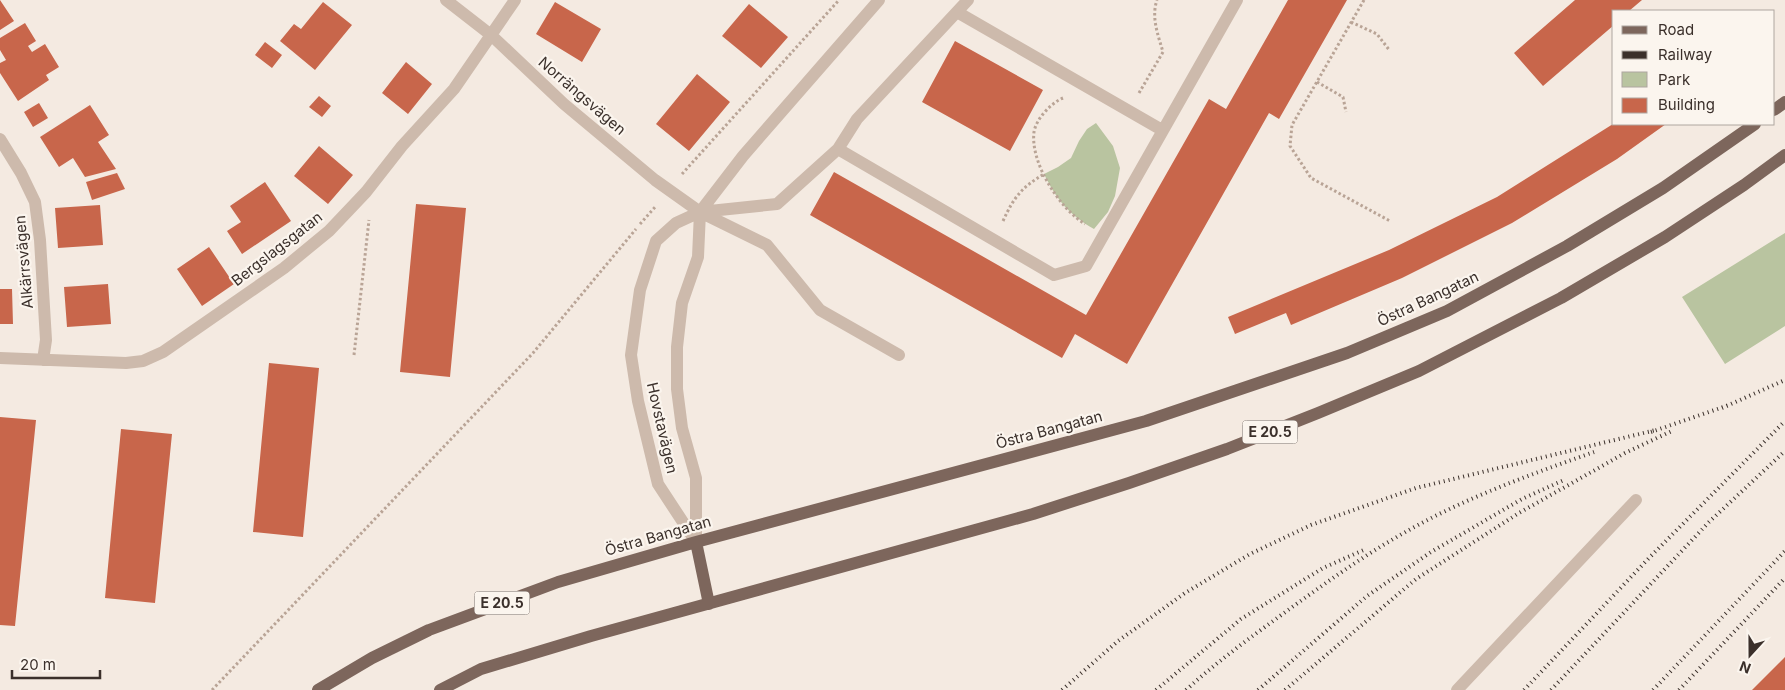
<svg xmlns="http://www.w3.org/2000/svg" width="1785" height="690" viewBox="0 0 1785 690" font-family="Inter,sans-serif">
	<style>
		.green { fill: #b9c4a0 }
		.building { fill: #c8664b }
		.lines { fill: none; stroke-linecap: round; stroke-linejoin: round }
		.path { stroke: #b9a496; stroke-width: 3; stroke-dasharray: 2.5 2.5; stroke-linecap: butt }
		.minor { stroke: #cdbaac; stroke-width: 12 }
		.major { stroke: #7d665c; stroke-width: 12 }
		.rail { stroke: #3b302b; stroke-width: 4; stroke-dasharray: 1 4; stroke-linecap: butt }
		.labels { text-anchor: middle; stroke-width: 4.5; stroke-linejoin: round; paint-order: stroke }
		.shield { fill: #fbf5ee; stroke: #756b66; stroke-width: 1 }
		.shield-label { font-size: 14px; font-weight: bold; fill: #3b302b }
		.street-label { font-size: 15px; fill: #3b302b; stroke: #fbf5ee }
	</style>
	<rect width="100%" height="100%" fill="#f4eae1"/>
	<!-- green -->
	<path class="green" d="M1096 123 1113 146 1120 168 1115 196 1108 212 1094 229C1068 214 1057 200 1044 174L1058 167 1071 158 1079 141 1087 129Z
		M1785 233V326L1725 364 1682 297Z"/>
	<!-- building -->
	<path class="building" d="M0 0 14 21 0 30Z
		M1288 0H1347L1279 119 1269 113 1127 364 1075 334 1062 358 810 215 834 172 1086 315 1209 99 1226 109Z
		M1575 0H1642L1629 11H1614V25L1543 86 1514 53Z
		M323 2 352 25 315 70 280 41 294 24 301 29Z
		M555 2 601 29 582 62 536 34Z
		M749 4 788 37 761 68 722 36Z
		M25 23 36 41 28 46 32 52 45 44 59 67 46 75 49 80 18 101 0 73V63L6 60 0 50V38Z
		M955 41 1043 90 1010 151 922 102Z
		M265 42 282 55 272 68 255 55Z
		M406 62 432 84 408 114 382 93Z
		M697 74 730 102 689 151 656 124Z
		M319 96 331 106 322 117 309 107Z
		M39 103 48 118 33 127 24 112Z
		M90 105 109 135 98 142 116 169 85 177 73 158 59 167 40 137Z
		M1613 124H1666L1617 159 1512 223 1402 278 1291 325 1286 313 1235 334 1228 317 1389 250 1497 197Z
		M319 146 353 175 328 204 294 176Z
		M117 173 125 189 92 200 86 182Z
		M265 182 291 221 242 254 227 231 241 222 230 206Z
		M416 204 466 208 450 377 400 372Z
		M100 205 103 245 58 248 55 208Z
		M209 247 234 284 202 306 177 269Z
		M108 284 111 324 67 327 64 287Z
		M0 289H12L13 324H0Z
		M269 363 319 368 303 537 253 532Z
		M0 417 36 420 15 626 0 625Z
		M121 429 172 434 155 603 105 598Z
		M1785 657V690H1752Z"/>
	<g class="lines">
		<!-- path -->
		<path class="path" d="M1364 0 1292 125 1290 146 1311 178 1390 221
			M1351 22 1377 34 1390 51
			M1317 82 1343 97 1346 112
			M1139 93 1163 52C1158 35 1151 17 1157 0
			M1063 98C1051 103 1036 119 1034 132 1030 163 1060 209 1085 224
			M682 174 839 0
			M1003 221C1014 197 1021 188 1044 174
			M640 224 656 206
			M354 355 369 220
			M212 690 533 353 636 229"/>
		<!-- minor -->
		<path class="minor" d="M446 0 491 35 564 104 655 180 700 212 767 245 820 310 899 355
			M957 12 1162 130
			M0 139 21 173 35 202 40 240 46 340 43 360
			M838 149 1054 275 1086 266 1237 0
			M700 212 777 204 838 149 857 119 968 0
			M0 358 126 363 143 361 163 352 284 268 329 231 366 192 402 146 454 89 515 0
			M696 542 658 484 638 401 631 355 640 290 656 241 676 223 700 212 743 156 879 0
			M696 542V478L682 428 677 389V347L682 303 698 257 700 212
			M1457 690 1636 500"/>
		<!-- major -->
		<path class="major" d="M1774 110 1785 102
			M696 542 709 604
			M318 690 372 658 429 630 558 582 696 542 1146 421 1347 353 1447 311 1567 246 1663 188 1755 124
			M440 690 481 669 591 636 1033 514 1129 483 1227 449 1318 413 1419 371 1561 298 1665 237 1744 185 1785 155"/>
		<!-- rail -->
		<path class="rail" d="M1722 408 1785 380
			M1651 432 1729 405
			M1062 690 1118 641 1185 593 1250 554 1311 525 1416 488 1656 430
			M1156 690 1241 619 1323 568 1366 549
			M1186 690C1219 660 1255 634 1291 608 1327 582 1363 556 1402 534 1462 499 1529 475 1594 452
			M1258 690 1367 596 1431 552 1522 499 1564 480
			M1285 690 1416 579 1519 513 1625 453 1674 430
			M1524 690 1649 558 1785 421
			M1551 690 1709 522 1785 451
			M1653 690 1785 551
			M1679 690 1785 578"/>
	</g>
	<g class="labels">
		<!-- shield labels -->
		<g class="shield">
			<rect x="1242.5" y="420.5" width="55" height="23" rx="4"/>
			<rect x="474.5" y="591.5" width="55" height="23" rx="4"/>
		</g>
		<g class="shield-label">
			<text x="1270" y="437">E 20.5</text>
			<text x="502" y="608">E 20.5</text>
		</g>
		<!-- street labels -->
		<g class="street-label">
			<text transform="translate(582 96) rotate(41)" y="5">Norrängsvägen</text>
			<text transform="translate(277 249) rotate(-38)" y="5">Bergslagsgatan</text>
			<text transform="translate(24 262) rotate(-95)" y="5">Alkärrsvägen</text>
			<text transform="translate(1428 299) rotate(-25)" y="5">Östra Bangatan</text>
			<text transform="translate(662 428) rotate(77)" y="5">Hovstavägen</text>
			<text transform="translate(1049 430) rotate(-15)" y="5">Östra Bangatan</text>
			<text transform="translate(658 536) rotate(-16)" y="5">Östra Bangatan</text>
		</g>
	</g>
	<!-- legend -->
	<rect x="1612" y="10" width="162" height="115" fill="#fbf5ee" stroke="#aea6a0"/>
	<rect x="1622" y="26" width="25" height="8" fill="#7d665c" stroke="#aea6a0"/>
	<text x="1658" y="35" font-size="15" fill="#3b302b">Road</text>
	<rect x="1622" y="51" width="25" height="8" fill="#3b302b" stroke="#aea6a0"/>
	<text x="1658" y="60" font-size="15" fill="#3b302b">Railway</text>
	<rect x="1622" y="72" width="25" height="15" fill="#b9c4a0" stroke="#aea6a0"/>
	<text x="1658" y="85" font-size="15" fill="#3b302b">Park</text>
	<rect x="1622" y="98" width="25" height="15" fill="#c8664b" stroke="#aea6a0"/>
	<text x="1658" y="110" font-size="15" fill="#3b302b">Building</text>
	<!-- north arrow -->
	<g transform="translate(1750 655) rotate(201)" stroke="#fbf5ee" stroke-width="4" paint-order="stroke">
	<path d="M0-4L9 19L0 12L-9 19Z" fill="#3b302b"/>
	<text y="-8" font-size="14" font-weight="bold" text-anchor="middle" fill="#3b302b">N</text>
	</g>
	<!-- scale -->
	<path d="M12 670v8h88v-8" fill="none" stroke="#3b302b" stroke-width="2.5"/>
	<text x="20" y="670" font-size="15" fill="#3b302b" stroke="#fbf5ee" stroke-width="4" paint-order="stroke">20 m</text>
</svg>
